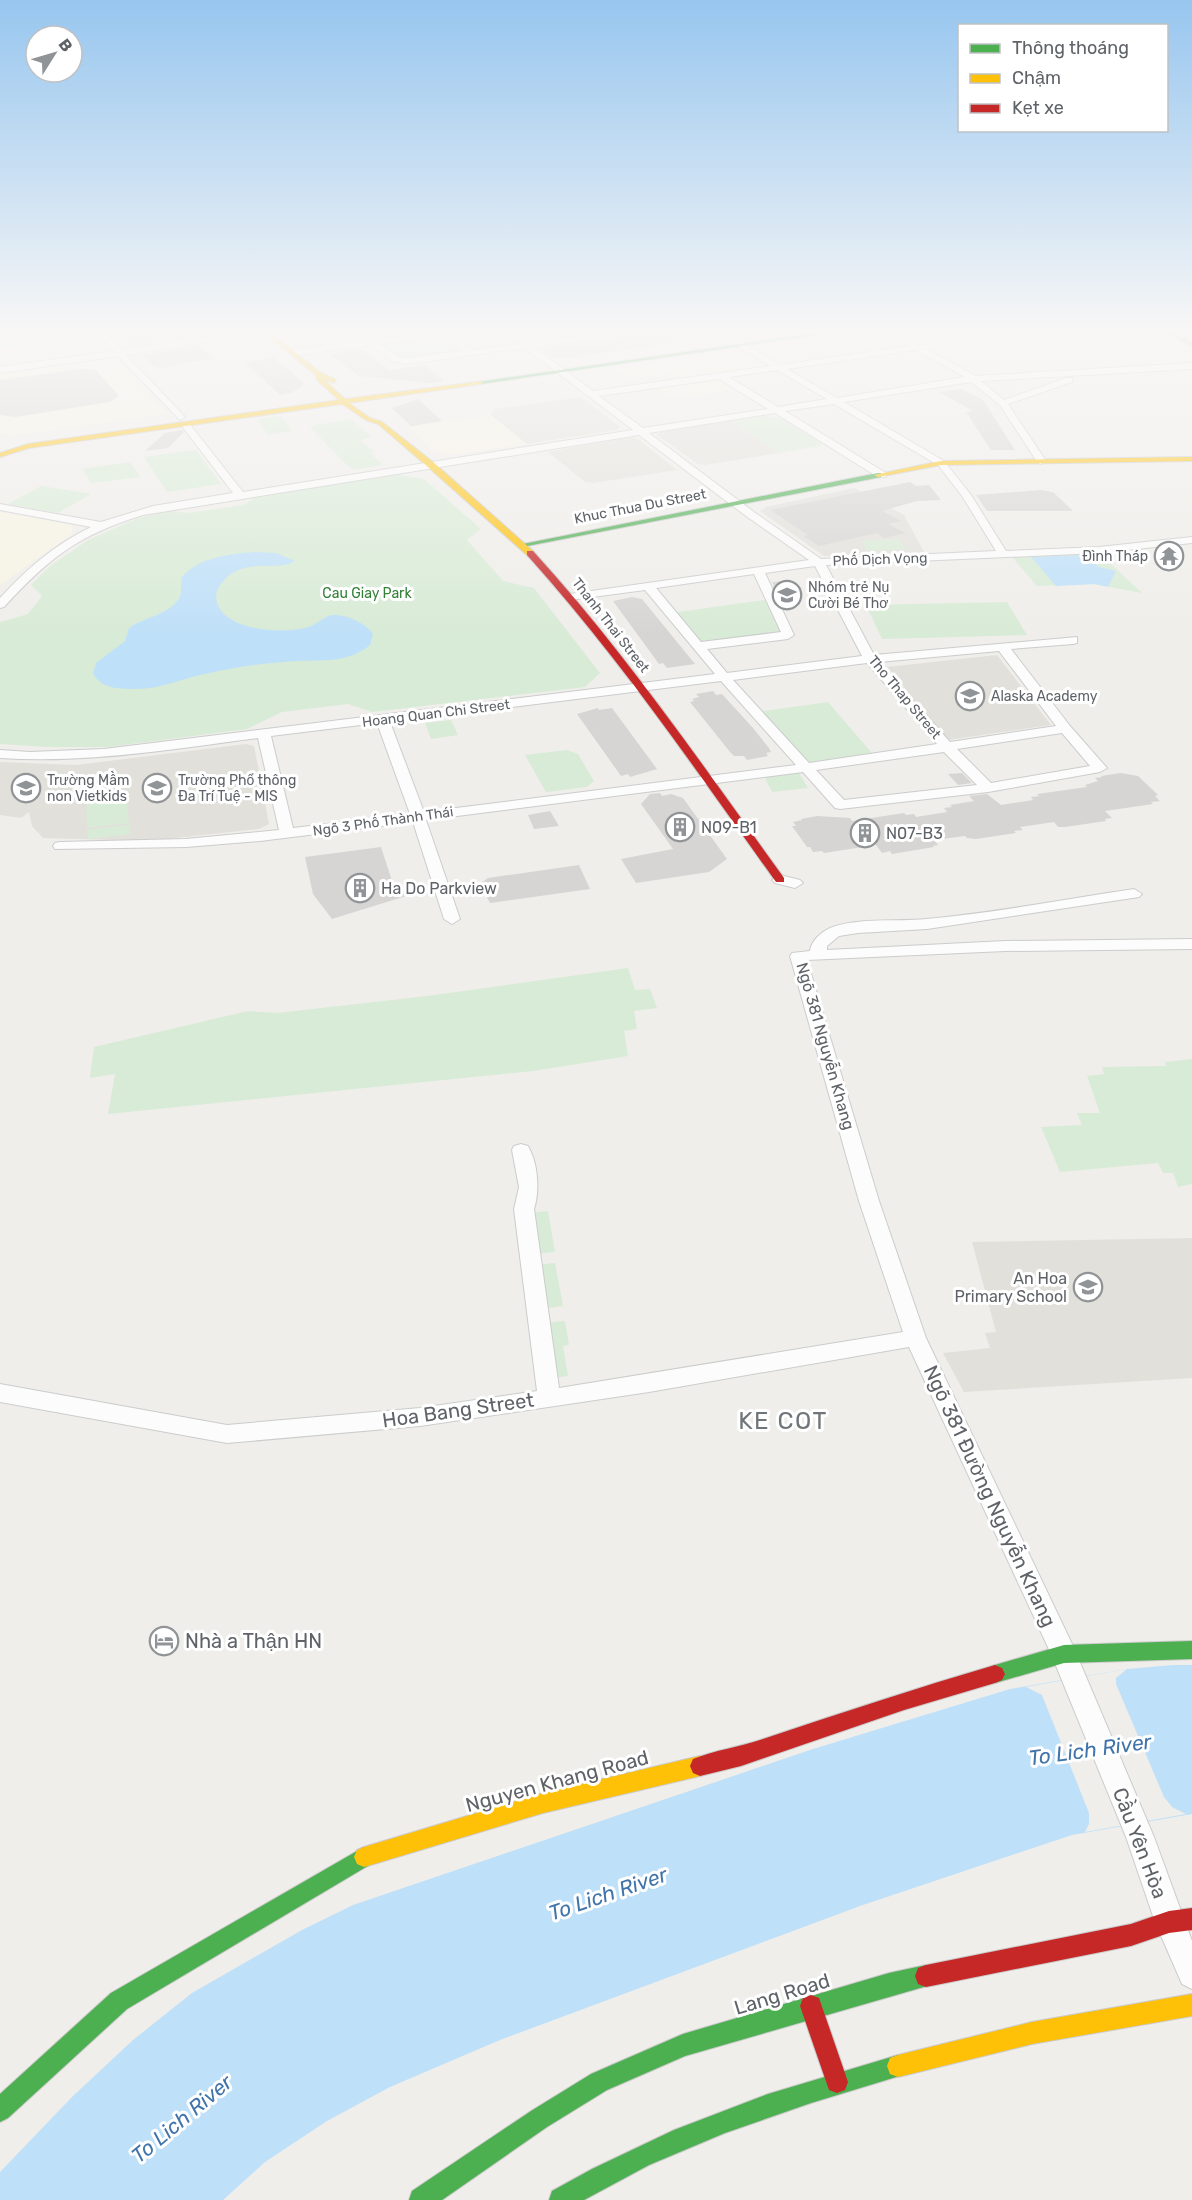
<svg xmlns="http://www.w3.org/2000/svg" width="1192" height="2200" viewBox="0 0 1192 2200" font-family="Rubik,sans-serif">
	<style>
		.commercial { fill: #f7f3e4 }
		.education { fill: #e2e0da }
		.green { fill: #d8ebd6 }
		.water { fill: #bfe0f9 }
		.pier { fill: #efeeea }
		.building { fill: #d6d5d3 }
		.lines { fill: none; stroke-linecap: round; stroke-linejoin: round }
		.street-casing { stroke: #cbcccc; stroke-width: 2 }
		.fast-casing { stroke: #cacacb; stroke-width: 2 }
		.slow-casing { stroke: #cacacb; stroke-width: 2 }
		.jam-casing { stroke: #cacacb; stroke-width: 2 }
		.street { fill: #fdfcfc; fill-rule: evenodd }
		.fast { fill: #4caf50; fill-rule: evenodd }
		.slow { fill: #ffc107; fill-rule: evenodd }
		.jam { fill: #c62828; fill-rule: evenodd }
		.rail { stroke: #e4e4e4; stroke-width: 2; stroke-dasharray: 1 4; stroke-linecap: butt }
		.labels { text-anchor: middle; stroke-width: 6; stroke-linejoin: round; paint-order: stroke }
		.far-street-label { font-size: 14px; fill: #5f6368; stroke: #fff }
		.far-poi-label { font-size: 14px; fill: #5f6368; stroke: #fff; text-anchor: start }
		.far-park-label { font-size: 14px; fill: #348238; stroke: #fff }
		.poi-label { font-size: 16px; fill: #5f6368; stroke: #fff; text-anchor: start }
		.street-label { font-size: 16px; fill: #5f6368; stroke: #fff }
		.near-street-label { font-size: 20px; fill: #5f6368; stroke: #fff }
		.near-poi-label { font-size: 20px; fill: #5f6368; stroke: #fff; text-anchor: start }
		.near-water-label { font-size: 21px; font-style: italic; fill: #4174aa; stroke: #fff }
		.near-quarter-label { font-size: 24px; letter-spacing: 1.5px; fill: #70757a; stroke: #fff }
	</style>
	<rect width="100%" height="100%" fill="#efeeea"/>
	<!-- commercial -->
	<path class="commercial" d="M103 328H237L239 329 236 332 131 347 120 346Z
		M308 328H346L360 339 312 348 307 347 288 333Z
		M725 353H745L766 366 682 378 673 373 628 379 614 369Z
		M104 357 115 358 165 412 159 415 11 436 0 434V372Z
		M716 379 735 389 673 399 669 398 654 388Z
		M491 415 527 444 452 455 431 450 408 427Z
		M0 512 72 525V534L0 585Z"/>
	<!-- education -->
	<path class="education" d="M581 397 620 427 616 430 527 444 491 415 495 409Z
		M732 421 779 453 705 465 698 464 657 435 661 432Z
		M630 437 638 439 677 470 593 483 585 482 548 452Z
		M854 488 904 515 924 552 824 556 760 511 766 507Z
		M997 655 1051 725 948 740 887 667Z
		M246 744 254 746 269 824 259 829 148 841 43 838 32 826 29 812 21 818 0 815V762L76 765Z
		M1192 1238V1378L964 1392 943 1353 990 1348 985 1333 996 1332 972 1242Z"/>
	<!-- green -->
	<path class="green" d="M0 328H26L40 344 0 349Z
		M429 336 443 337 462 350 410 359 398 358 381 344Z
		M281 416 293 431 268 435 257 419Z
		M766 416 781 418 822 443 819 446 779 453 732 421Z
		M351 419 372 437 360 440 374 452 370 453 383 465 353 470 340 459 343 458H340L309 426Z
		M196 450 221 484 167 492 144 457Z
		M130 462 140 477 91 483 82 469Z
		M393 474 424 479 481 529 467 540 503 581 534 588 600 673 585 687 372 712 348 704 282 712 247 729 108 747H47L0 744V622L28 614 42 596 31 585 50 566 88 540 138 518 171 511 189 513 244 505 255 497Z
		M41 486 91 494 58 513 8 504Z
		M899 539 906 549 868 551 862 541Z
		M1097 551 1142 593 1093 584 1037 586 1011 556Z
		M772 599 789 632 699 646 671 613Z
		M1007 602 1027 635 882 639 866 605Z
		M828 702 876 758 804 766 756 712Z
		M451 720 458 735 431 739 425 723Z
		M567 750 578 754 594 781 587 787 546 792 525 755Z
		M798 771 808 788 772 792 765 778Z
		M126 790 129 823 87 828 86 795Z
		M129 825 130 834 88 839 87 830Z
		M628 968 635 990 650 989 657 1008 634 1011 637 1029 624 1031 628 1056 533 1071 108 1114 115 1074 90 1078 94 1047 248 1011 277 1013 427 996Z
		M1192 1059V1184L1178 1187 1173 1173H1163L1158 1163 1060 1172 1041 1127 1082 1125 1077 1113H1100L1087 1076 1104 1074 1102 1067 1166 1066 1165 1062Z
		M548 1211 555 1252 535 1254 528 1213Z
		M555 1263 563 1306 541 1309 534 1265Z
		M565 1321 569 1345 563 1346 568 1376 552 1378 544 1323Z"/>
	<!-- water -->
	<path class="water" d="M254 552 276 553 295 561C279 572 250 557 226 578 219 585 214 593 217 603 227 632 285 634 309 627 317 624 326 615 333 615 346 614 366 623 373 634L370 645C349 663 322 660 296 661 265 663 234 667 205 674 181 679 158 690 133 689 117 689 102 688 93 674L96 663 125 641 129 628C144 617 170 615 180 597 182 591 180 584 182 577 199 557 230 554 254 552Z
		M1086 555 1099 567 1116 571 1108 587 1095 584 1056 586 1031 557Z
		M1173 1665H1192V1814L1072 1835 860 1906 500 2040 390 2087 327 2121 265 2162 223 2200H0V2172L73 2096 133 2040 192 1993 302 1930 353 1905 813 1749 1010 1689 1127 1669Z"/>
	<!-- pier -->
	<path class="pier" d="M1127 1669 1116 1678V1684L1164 1797 1172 1807 1186 1814 1085 1832 1089 1824V1813L1042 1695 1026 1687Z"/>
	<!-- building -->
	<path class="building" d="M158 328H179L191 338 133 346 119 332Z
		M677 328H706L718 337 568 358 552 357 540 348 660 332Z
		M336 329 351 340 331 343 317 332Z
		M199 346 213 358 161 368 153 366 142 355Z
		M361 349 389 370 425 365 444 381 432 383 359 376 330 354Z
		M274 358 305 384 291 393 280 395 244 362Z
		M80 369 96 370 119 396 110 402 15 417 0 415V380Z
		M962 389 983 400 1015 450H991L966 412 973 411 939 392Z
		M418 399 442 421 411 426 392 408Z
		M182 430 184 432 168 448 145 451 165 433Z
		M910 482 916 486 929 485 941 500 917 501 882 511 901 521 888 524 905 533 884 538 877 533 819 546 803 536 808 535 770 510Z
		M1040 490 1053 492 1073 511H987L976 495Z
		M791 581 799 598 781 599 772 582Z
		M632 597 642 599 695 664 667 668 663 663 659 664 613 601Z
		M713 691 716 695 722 694 753 728 769 748 771 752 766 753 768 756 747 760 744 756H734L730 752 690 702 694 701 692 699 699 697 696 694Z
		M598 708 599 710 612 708 657 769 630 777 628 774 621 776 577 714Z
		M962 773 972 783 958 785 948 774Z
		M1121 773 1138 776 1158 795 1155 796 1160 801 1151 802 1153 804 1105 811 1112 818 1105 819 1106 821 1065 827H1058L1054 822 1020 827 1023 830 1014 831 1016 833 976 839 967 838 965 836 934 840 938 845 933 846 934 847 892 854 890 851 882 853 876 845 824 853 822 851 813 852 810 847H807L792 826H796L793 822 802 820 801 819 817 816 850 818 852 821 904 813 906 815 914 814 916 817 947 812 944 808 952 807 950 805 974 801 969 796 987 794 1001 805 1033 800 1031 797 1039 796 1037 794 1087 787 1085 785 1098 781 1095 778 1102 777 1101 776Z
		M660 793 662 796 671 794 683 798 727 859 709 872 636 883 621 859 673 849 641 804 650 794Z
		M550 811 559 826 534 829 528 815Z
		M381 847 392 881 406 896 332 919 313 894 305 857Z
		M579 865 590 889 490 903 480 884 488 878Z"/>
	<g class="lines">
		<!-- street casing -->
		<g class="street-casing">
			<path id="street" d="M92 328H100L122 350 278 328H298L126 355 183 415 185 417 180 420 118 356 0 373V367L113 351Z
				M349 328H358L374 340 429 333 450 335 473 350 520 344 500 328H509L529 343 643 328H664L660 330 534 347 593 391 770 366 708 328H717L780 365 909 346 877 328H887L919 345 933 344V348L926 349 975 376 1192 363V369L981 381 1004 400 1066 378H1072V382L1008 404 1046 461 1041 464 1038 463 1000 405 971 382 844 402 944 461 971 495 1006 551 1099 547 1192 537V543L1099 553 826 565 874 655 1077 637V643L1073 644 1011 649 1070 726 1107 768 1100 772 988 792 840 809 835 808 803 772 426 820 460 919 452 924 444 919 413 822 260 841 186 847 55 849 53 846 55 843 60 842 186 839 279 830 258 738C173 749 86 764 0 758V750L30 752 104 749 715 674 645 590 570 600 564 597 570 594 809 560 746 516 639 435 143 515C78 535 49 558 4 607L0 608V598C28 568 54 545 91 527L0 510V504L101 522 153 506 233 493 182 426V422H188L243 492 633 430 525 348 407 364 392 361 371 345 292 356 288 353 292 350 365 341ZM429 337 448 339 464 351 407 358 398 357 380 344ZM916 350 965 377 837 398 787 369ZM777 370 827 399 778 407 729 377ZM719 379 768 409 643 428 599 396ZM834 404 938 465 962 496 996 551 821 559 754 512 649 433 775 413 878 477H886V473L785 411ZM815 566 862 656 727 673 707 649 788 639 794 635 765 573ZM754 574 781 632 701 642 656 588ZM999 651 1056 726 950 742 879 662ZM867 663 937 744 809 763 733 680ZM721 681 796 765 424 812 390 722ZM377 723 410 814 293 828 271 736ZM1062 733 1090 766 991 783 957 749ZM944 752 977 785 844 800 816 770Z
				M780 875 800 880 803 883 795 888 775 883 772 880Z
				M1134 889 1142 894 1139 897 927 929 858 933 839 936 827 946V950L1005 941 1192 939V949L1005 951 807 960 879 1201 926 1338 1073 1646 1154 1837 1192 1941V1989L1182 1984 1155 1922 1126 1837 1052 1656 909 1347 649 1392 420 1426 227 1443 0 1402V1384L227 1425 420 1408 537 1391 514 1209 519 1187 512 1150 514 1146 521 1144 528 1146C538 1163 540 1190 534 1209L559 1388 903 1332 859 1201 790 956 792 953 810 951C811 941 821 932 830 928 859 917 896 922 926 919 995 913 1065 899 1134 889Z"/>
		</g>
		<!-- fast casing -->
		<g class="fast-casing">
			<path id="fast" d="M850 328H865L481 384 478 382Z
				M1157 328H1164L1192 342V346Z
				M878 473H881V477L522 547 518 545Z
				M1192 1641V1659L1064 1663 995 1683 988 1680 985 1674 988 1668 995 1665 1064 1645Z
				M364 1847 371 1850 374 1857 371 1864 127 2009 8 2118 0 2122V2094L111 1993Z
				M926 1965 934 1968 937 1976 934 1984 685 2056 607 2090 547 2127 442 2200H409L412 2191 531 2111 591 2074 683 2034 889 1973Z
				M898 2055 906 2058 909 2066 906 2074 811 2103 725 2133 649 2165 584 2200H549L552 2191 592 2169 674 2130 768 2094Z"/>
		</g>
		<!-- slow casing -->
		<g class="slow-casing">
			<path id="slow" d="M258 328H265L321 373 336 380 334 383 322 378 345 399 483 381 481 384 349 403 370 418 382 422 433 462 533 551V555H527L427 466 378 424 366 420 342 404 29 448 0 457V453L28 444 339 400 317 380 316 375Z
				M1192 457V461L941 465 878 477 874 475 941 461Z
				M700 1756 707 1759 710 1766 707 1773 700 1776 543 1813 364 1867 357 1864 354 1857 357 1850 364 1847 543 1793Z
				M1192 1994V2016L1032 2044 898 2077 890 2074 887 2066 890 2058 898 2055 1032 2022Z"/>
		</g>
		<!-- jam casing -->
		<g class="jam-casing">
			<path id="jam" d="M527 551H533C626 653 703 766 784 878V882H776C696 770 619 657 527 555Z
				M995 1665 1002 1668 1005 1674 1002 1680 995 1683 904 1710 741 1766 700 1776 693 1773 690 1766 693 1759C715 1750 740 1747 763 1739 840 1713 917 1688 995 1665Z
				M1192 1908V1930L1169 1933 1131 1946 926 1987 918 1984 915 1976 918 1968 926 1965 1131 1924 1169 1911Z
				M811 1995 819 1998 848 2082 845 2090 837 2093 829 2090 800 2006 803 1998Z"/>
		</g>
		<!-- street -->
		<use href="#street" class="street"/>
		<!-- fast -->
		<use href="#fast" class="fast"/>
		<!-- slow -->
		<use href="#slow" class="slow"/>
		<!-- jam -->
		<use href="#jam" class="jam"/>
		<!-- rail -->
		<path class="rail" d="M1166 328 1192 341"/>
	</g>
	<!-- sky -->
	<linearGradient id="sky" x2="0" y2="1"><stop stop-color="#97c6ef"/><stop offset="0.52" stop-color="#f8f7f6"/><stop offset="1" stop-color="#f8f7f6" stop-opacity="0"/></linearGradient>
	<rect width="1192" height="636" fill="url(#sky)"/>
	<!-- icons -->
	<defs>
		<g id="temple-ring" transform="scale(1.5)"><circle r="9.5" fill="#fff" stroke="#919496" stroke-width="1.5"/><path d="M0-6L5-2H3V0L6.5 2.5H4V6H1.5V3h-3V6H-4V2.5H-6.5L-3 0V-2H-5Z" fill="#919496"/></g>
		<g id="school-ring" transform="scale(1.5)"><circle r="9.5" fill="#fff" stroke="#919496" stroke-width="1.5"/><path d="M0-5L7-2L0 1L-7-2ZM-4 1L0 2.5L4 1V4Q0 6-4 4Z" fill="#919496"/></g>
		<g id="building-ring" transform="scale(1.5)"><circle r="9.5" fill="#fff" stroke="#919496" stroke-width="1.5"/><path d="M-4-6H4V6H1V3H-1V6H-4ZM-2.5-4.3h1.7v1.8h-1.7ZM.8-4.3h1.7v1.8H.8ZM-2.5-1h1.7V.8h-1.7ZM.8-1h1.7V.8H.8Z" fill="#919496"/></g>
		<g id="hotel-ring" transform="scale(1.5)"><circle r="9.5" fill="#fff" stroke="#919496" stroke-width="1.5"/><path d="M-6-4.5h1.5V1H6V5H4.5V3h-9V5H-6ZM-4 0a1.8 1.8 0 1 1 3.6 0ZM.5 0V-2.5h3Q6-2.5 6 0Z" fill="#919496"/></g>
	</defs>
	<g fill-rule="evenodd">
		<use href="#temple-ring" x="1169" y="556"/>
		<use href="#school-ring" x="787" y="595"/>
		<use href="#school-ring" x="970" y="696"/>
		<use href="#school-ring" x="26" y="788"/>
		<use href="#school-ring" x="157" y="788"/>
		<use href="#building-ring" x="680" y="827"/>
		<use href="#building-ring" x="865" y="833"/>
		<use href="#building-ring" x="360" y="888"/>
		<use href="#school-ring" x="1088" y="1287"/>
		<use href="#hotel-ring" x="164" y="1641"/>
	</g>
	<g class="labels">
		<!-- far-street labels -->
		<g class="far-street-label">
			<text transform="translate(640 506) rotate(-11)" y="5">Khuc Thua Du Street</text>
			<text transform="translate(880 559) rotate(-2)" y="5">Phố Dịch Vọng</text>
			<text transform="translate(611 625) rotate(52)" y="5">Thanh Thai Street</text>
			<text transform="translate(905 697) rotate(50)" y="5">Tho Thap Street</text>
			<text transform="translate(436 713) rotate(-7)" y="5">Hoang Quan Chi Street</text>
			<text transform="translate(383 821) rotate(-8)" y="5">Ngõ 3 Phố Thành Thái</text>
		</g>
		<!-- far-poi labels -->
		<g class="far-poi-label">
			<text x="1148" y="561" text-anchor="end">Đình Tháp</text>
			<text x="808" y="592">Nhóm trẻ Nụ<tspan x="808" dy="16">Cười Bé Thơ</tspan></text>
			<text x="991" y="701">Alaska Academy</text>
			<text x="47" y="785">Trường Mầm<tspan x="47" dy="16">non Vietkids</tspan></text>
			<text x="178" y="785">Trường Phổ thông<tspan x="178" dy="16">Đa Trí Tuệ - MIS</tspan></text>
		</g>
		<!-- far-park labels -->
		<g class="far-park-label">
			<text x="367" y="598">Cau Giay Park</text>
		</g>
		<!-- poi labels -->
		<g class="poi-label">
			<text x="701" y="833">N09-B1</text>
			<text x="886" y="839">N07-B3</text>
			<text x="381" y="894">Ha Do Parkview</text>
			<text x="1067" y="1284" text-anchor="end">An Hoa<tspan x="1067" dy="18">Primary School</tspan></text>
		</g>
		<!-- street labels -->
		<g class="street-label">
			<text transform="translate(826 1046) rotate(74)" y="6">Ngõ 381 Nguyễn Khang</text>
		</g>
		<!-- near-street labels -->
		<g class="near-street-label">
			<text transform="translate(458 1410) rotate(-8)" y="7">Hoa Bang Street</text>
			<text transform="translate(990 1496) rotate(65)" y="7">Ngõ 381 Đường Nguyễn Khang</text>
			<text transform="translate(557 1781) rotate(-15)" y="7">Nguyen Khang Road</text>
			<text transform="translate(1140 1843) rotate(69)" y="7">Cầu Yên Hòa</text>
			<text transform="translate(782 1994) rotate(-17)" y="7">Lang Road</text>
		</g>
		<!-- near-poi labels -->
		<g class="near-poi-label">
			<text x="185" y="1648">Nhà a Thận HN</text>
		</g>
		<!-- near-water labels -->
		<g class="near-water-label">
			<text transform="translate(1090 1750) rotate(-8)" y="7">To Lich River</text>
			<text transform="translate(608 1894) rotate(-19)" y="7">To Lich River</text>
			<text transform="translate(182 2119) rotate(-40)" y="7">To Lich River</text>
		</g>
		<!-- near-quarter labels -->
		<g class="near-quarter-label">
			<text x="783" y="1429">KE COT</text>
		</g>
	</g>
	<!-- legend -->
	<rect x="958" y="24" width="210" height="108" fill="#ffffff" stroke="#bfc1c3" stroke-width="1.5"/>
	<rect x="970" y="44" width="30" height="9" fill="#4caf50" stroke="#bfc1c3" stroke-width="1.5"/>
	<text x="1012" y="54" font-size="18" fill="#5f6368">Thông thoáng</text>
	<rect x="970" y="74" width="30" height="9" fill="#ffc107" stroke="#bfc1c3" stroke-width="1.5"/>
	<text x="1012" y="84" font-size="18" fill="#5f6368">Chậm</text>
	<rect x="970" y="104" width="30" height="9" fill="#c62828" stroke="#bfc1c3" stroke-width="1.5"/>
	<text x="1012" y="114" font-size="18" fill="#5f6368">Kẹt xe</text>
	<!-- north arrow -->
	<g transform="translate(54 54) rotate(53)"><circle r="28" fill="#ffffff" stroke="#bfc1c3" stroke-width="1.5"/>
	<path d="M0-4.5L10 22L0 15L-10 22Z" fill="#919496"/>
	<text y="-9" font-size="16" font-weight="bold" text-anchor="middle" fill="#5f6368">B</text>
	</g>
</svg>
